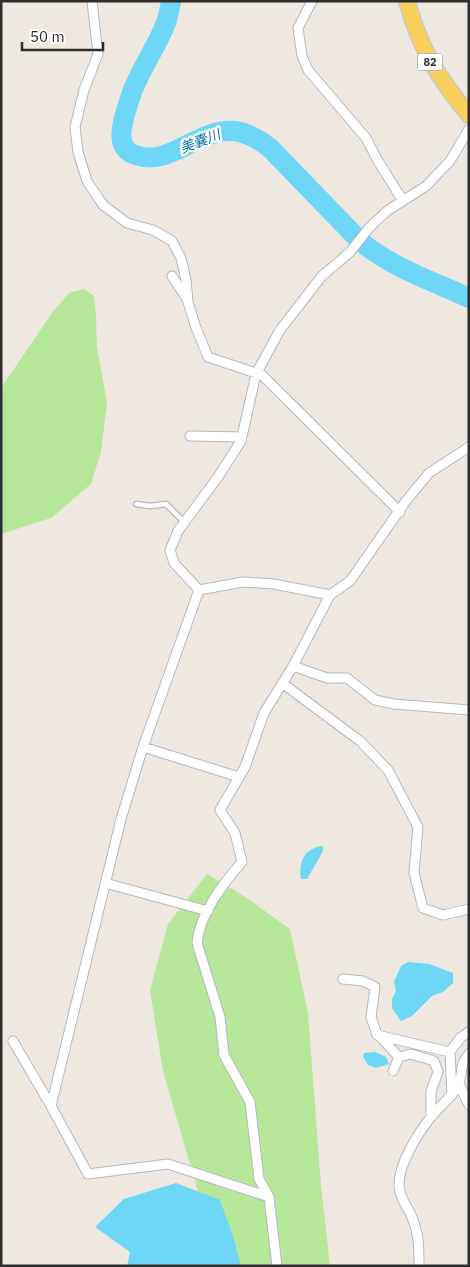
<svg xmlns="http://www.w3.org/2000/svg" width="470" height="1267" viewBox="0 0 470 1267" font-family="'IBM Plex Sans','Noto Sans JP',sans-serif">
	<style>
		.green { fill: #b7e89a }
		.water { fill: #6ed6f6 }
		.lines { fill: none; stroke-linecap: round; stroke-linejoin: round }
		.river { stroke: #6ed6f6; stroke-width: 20 }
		.lane-casing { stroke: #b4b7c1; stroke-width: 7 }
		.street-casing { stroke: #b4b7c1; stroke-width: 11 }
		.primary-casing { stroke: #c9c9c9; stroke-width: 18 }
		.lane { stroke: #fff; stroke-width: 4.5 }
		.street { stroke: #fff; stroke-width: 9 }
		.primary { stroke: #f9d05b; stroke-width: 15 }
		.labels { text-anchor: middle; stroke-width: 4.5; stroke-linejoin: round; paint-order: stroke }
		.shield { fill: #fff; stroke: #6d6d6d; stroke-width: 1 }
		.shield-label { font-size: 11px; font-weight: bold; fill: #2e2e2e }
		.water-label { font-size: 14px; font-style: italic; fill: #0576aa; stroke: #fff }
	</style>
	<rect width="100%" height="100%" fill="#efe8e0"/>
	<!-- green -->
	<path class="green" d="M84 289 94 296 96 314 97 347 107 403 101 452 91 484 51 518 1 534V388L52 313 69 293Z
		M207 874 244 896 290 929 308 1013 321 1185 330 1266H224L209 1230 163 1071 150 990 168 924Z"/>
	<!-- water -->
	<path class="water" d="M321 846 323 847V851L307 879H301C298 863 304 849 321 846Z
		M408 962 429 964 453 973V983L443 992 432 996 412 1016 401 1021 392 1008V999L396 991 394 982 401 966Z
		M375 1052 386 1057 389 1064 376 1068 368 1065 363 1057 364 1053Z
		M176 1183 220 1200 233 1236 241 1266H127L130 1252 95 1227 124 1199Z"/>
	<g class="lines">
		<!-- river -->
		<path class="river" d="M171 1C170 9 168 16 166 23 156 48 140 70 131 95 125 115 109 150 139 156 146 158 154 158 161 156 181 151 204 133 225 131 242 129 257 138 270 148L361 242C393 268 432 281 469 298"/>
		<!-- lane casing -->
		<g class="lane-casing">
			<path id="lane" d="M136 504 150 506 166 504 184 522"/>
		</g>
		<!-- street casing -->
		<g class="street-casing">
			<path id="street" d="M92 1 98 54 84 90 75 127 78 152 87 181 103 205 127 223 153 230 172 241 181 258 186 280 188 302 195 325 208 357 262 375 266 379 400 512
				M312 1 298 28 302 56 308 70 366 138 378 161 403 201
				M172 276 187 299
				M190 436 242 437
				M199 590 174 563 170 550 178 531 218 477 241 441 256 374 280 330 322 276 350 252 369 228 387 211 426 186 450 161 469 129
				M293 666 327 678H347L375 700 394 704 469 710
				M282 683 360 741 388 770 418 827 414 873 423 908 443 915 469 909
				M143 747 239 777
				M105 883 208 911
				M343 979 363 981 375 987 371 1017 377 1035 450 1052 461 1037 469 1032
				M378 1035 399 1057 411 1054 434 1061 438 1072 431 1091V1116
				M13 1041 51 1106
				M450 1052 452 1095
				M393 1071 399 1057
				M459 1084 469 1105
				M269 1197 259 1179 250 1102 224 1055 220 1017 197 943C200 913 223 884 242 862L235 833 220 810 245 767 264 713 293 666 330 595
				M277 1266 269 1197 168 1164 88 1174 51 1106 121 819 143 747 199 590 243 582 274 584 330 595 350 581 406 501 429 473 469 447
				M419 1266C419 1250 419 1235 413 1220 409 1207 400 1201 399 1186 398 1165 418 1133 431 1117 439 1106 452 1098 458 1085 464 1073 458 1066 469 1054"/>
		</g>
		<!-- primary casing -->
		<g class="primary-casing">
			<path id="primary" d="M407 1C419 47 439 79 469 115"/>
		</g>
		<!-- lane -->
		<use href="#lane" class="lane"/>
		<!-- street -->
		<use href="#street" class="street"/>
		<!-- primary -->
		<use href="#primary" class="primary"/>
	</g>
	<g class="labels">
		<!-- shield labels -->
		<rect class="shield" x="417.5" y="53.5" width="25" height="17" rx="4"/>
		<g class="shield-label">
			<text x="430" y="66">82</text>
		</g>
		<!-- water labels -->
		<g class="water-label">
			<text transform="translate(200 141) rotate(-21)" y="5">美嚢川</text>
		</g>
	</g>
	<!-- border -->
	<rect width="470" height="1267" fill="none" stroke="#2e2e2e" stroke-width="5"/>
	<!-- scale -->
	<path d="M22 42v8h81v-8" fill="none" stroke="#2e2e2e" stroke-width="2.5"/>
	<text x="30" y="42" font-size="15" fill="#2e2e2e" stroke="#ffffff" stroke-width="4" paint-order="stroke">50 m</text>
</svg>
